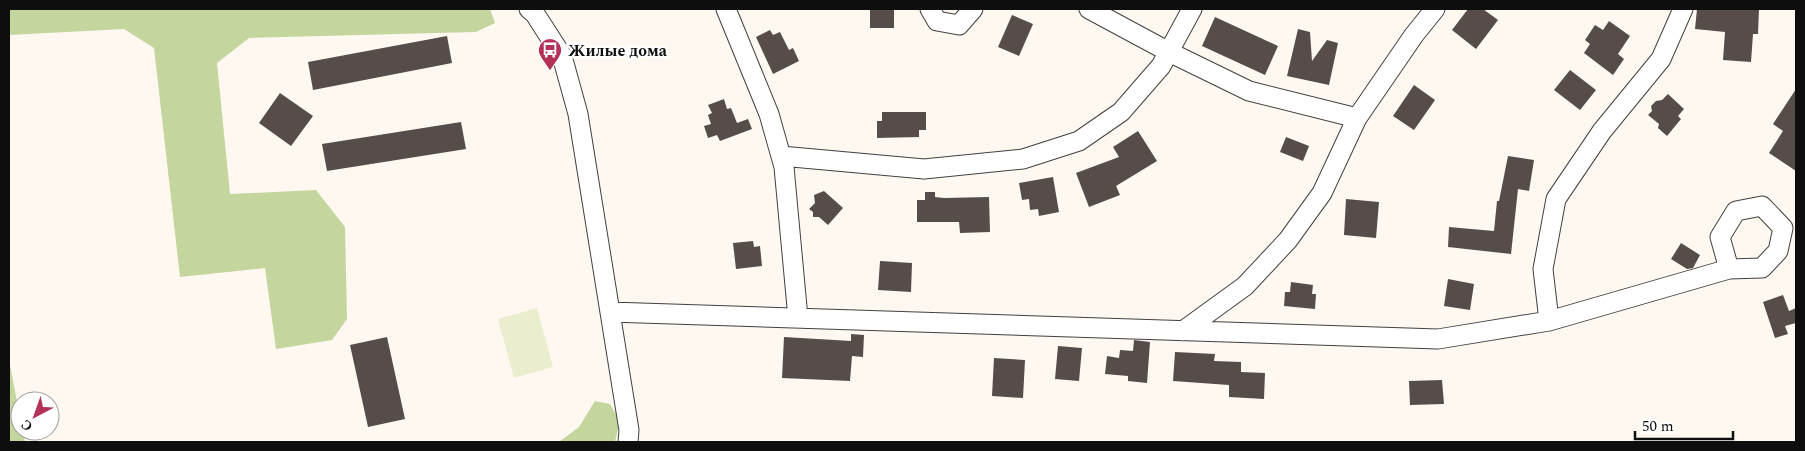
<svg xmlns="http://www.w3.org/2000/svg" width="1805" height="451" viewBox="0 0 1805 451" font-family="Spectral,serif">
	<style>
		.forest { fill: #c4d59d }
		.pitch { fill: #ebeece }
		.building { fill: #564d4b }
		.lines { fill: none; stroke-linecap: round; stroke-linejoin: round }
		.minor-casing { stroke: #414141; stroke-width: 21 }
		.minor { stroke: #fff; stroke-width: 19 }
		.labels { text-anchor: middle; stroke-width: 5; stroke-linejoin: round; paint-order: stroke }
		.poi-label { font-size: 16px; font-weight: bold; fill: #0e0e0e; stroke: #fff; text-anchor: start }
	</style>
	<rect width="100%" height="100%" fill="#fef8f1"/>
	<!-- forest -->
	<path class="forest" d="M9 9H490L495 23 476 32 249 38 217 63 230 194 316 190 345 227 347 319 332 340 276 349 265 268 180 277 154 48 124 29 9 35Z
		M9 360 20 417V431H23L25 442H9Z
		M595 401 610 404 620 421 615 442H559L579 427Z"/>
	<!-- pitch -->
	<path class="pitch" d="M537 308 553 367 514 378 498 319Z"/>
	<!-- building -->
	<path class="building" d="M870 9H894V28H870Z
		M1468 9H1483L1498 20 1476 49 1452 30Z
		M1697 9H1759L1758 34H1753L1751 62 1723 60 1725 32 1695 29Z
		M1012 15 1033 24 1019 56 998 47Z
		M1215 17 1278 46 1265 75 1202 46Z
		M1609 21 1630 36 1618 54 1624 59 1613 75 1584 53 1590 44 1585 40 1595 25 1603 30Z
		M1298 29 1310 32 1312 61 1327 40 1338 43 1329 85 1287 76Z
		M770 30 773 35 780 32 789 50 793 48 799 61 773 74 756 37Z
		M447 36 452 63 313 90 308 62Z
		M1570 70 1596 90 1580 110 1554 90Z
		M1414 85 1435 100 1414 130 1393 116Z
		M1796 89V171L1769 153 1783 131 1773 124Z
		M280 93 313 116 291 146 259 123Z
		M1668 94 1684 109 1678 116 1681 119 1667 136 1658 128 1659 124 1648 115 1652 111 1651 106 1656 101 1662 100Z
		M724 99 727 109 731 108 737 123 748 119 752 129 720 141 717 135 708 138 704 126 711 124 708 115 712 113 708 105Z
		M882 112H926V130H919V137L877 138V121H882Z
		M461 122 466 149 327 171 322 144Z
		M1138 131 1157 161 1116 186 1120 195 1089 207 1076 173 1119 157 1113 147Z
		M1286 137 1309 146 1303 161 1280 152Z
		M1508 156 1534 160 1529 191 1518 189 1511 254 1448 247 1449 227 1494 231 1497 201H1499Z
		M1053 177 1059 212 1039 216 1038 209 1030 210 1029 199 1022 200 1019 183Z
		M824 191 843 208 828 225 819 217H813V212L809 209 815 203 814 195Z
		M925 192H935V197L944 198 989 197 990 232 960 233 959 222H917V200H925Z
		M1346 199 1379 202 1376 238 1344 235Z
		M753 241 754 247 760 246 762 266 736 269 733 243Z
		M1681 243 1700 255 1693 268 1687 269 1671 259Z
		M880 261 912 263 911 292 878 290Z
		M1448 279 1474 284 1470 310 1444 306Z
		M1291 282 1313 285 1312 294H1316L1315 309 1284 306 1285 292H1290Z
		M1783 295 1789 311 1796 308V323L1785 326 1788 334 1775 338 1763 302Z
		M851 334 864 335 863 357 852 356 850 381 782 378 784 337 851 341Z
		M387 337 405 419 368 427 350 345Z
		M1134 340 1150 342 1147 383 1128 381V376L1105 374 1107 356 1119 358 1120 350 1133 351Z
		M1058 346 1082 348 1079 381 1055 379Z
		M1175 352 1215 354 1214 361 1241 362V372L1265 373 1264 399 1229 397V385L1173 381Z
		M994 358 1025 360 1023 398 992 396Z
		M1442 380 1444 404 1410 405 1409 381Z"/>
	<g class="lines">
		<!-- minor casing -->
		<g class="minor-casing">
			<path id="minor" d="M529 9 535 14 562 56 578 114 629 430 628 442
				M726 9 769 114 784 167 798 318
				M930 9 937 21 959 25 973 9
				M1089 9 1169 52 1249 91 1357 118
				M781 156 924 169 1023 159 1079 141 1121 112 1161 66 1192 9
				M610 312 1438 339 1549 321 1729 269 1762 268 1778 251 1783 228 1762 206 1736 211 1720 237 1729 269
				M1549 321 1543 269 1556 199 1602 131 1661 59 1683 9
				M1183 331 1245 286 1288 240 1322 193 1357 118 1414 35 1435 9"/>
		</g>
		<!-- minor -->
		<use href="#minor" class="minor"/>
	</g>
	<!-- icons -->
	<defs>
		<g id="bus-pin" transform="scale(1.25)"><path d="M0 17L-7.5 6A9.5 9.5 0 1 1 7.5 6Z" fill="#b43157" stroke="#fff"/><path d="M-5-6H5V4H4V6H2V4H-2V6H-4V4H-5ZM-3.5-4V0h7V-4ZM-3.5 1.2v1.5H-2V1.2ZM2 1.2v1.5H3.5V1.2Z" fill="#fff"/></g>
	</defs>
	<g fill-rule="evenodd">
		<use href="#bus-pin" x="550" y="50"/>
	</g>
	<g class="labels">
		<!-- poi labels -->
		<g class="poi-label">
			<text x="568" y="56">Жилые дома</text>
		</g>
	</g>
	<!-- border -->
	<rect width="1805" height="451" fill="none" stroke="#0e0e0e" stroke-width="20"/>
	<!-- north arrow -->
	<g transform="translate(35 416) rotate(221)"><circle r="24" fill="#ffffff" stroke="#9f9f9f"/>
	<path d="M0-4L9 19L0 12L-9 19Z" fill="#b43157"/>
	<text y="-8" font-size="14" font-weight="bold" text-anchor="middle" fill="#0e0e0e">С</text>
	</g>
	<!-- scale -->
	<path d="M1635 431v8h98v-8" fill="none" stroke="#0e0e0e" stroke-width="2.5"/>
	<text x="1642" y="431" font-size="15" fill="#0e0e0e" stroke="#ffffff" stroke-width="4" paint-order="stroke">50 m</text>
</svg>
